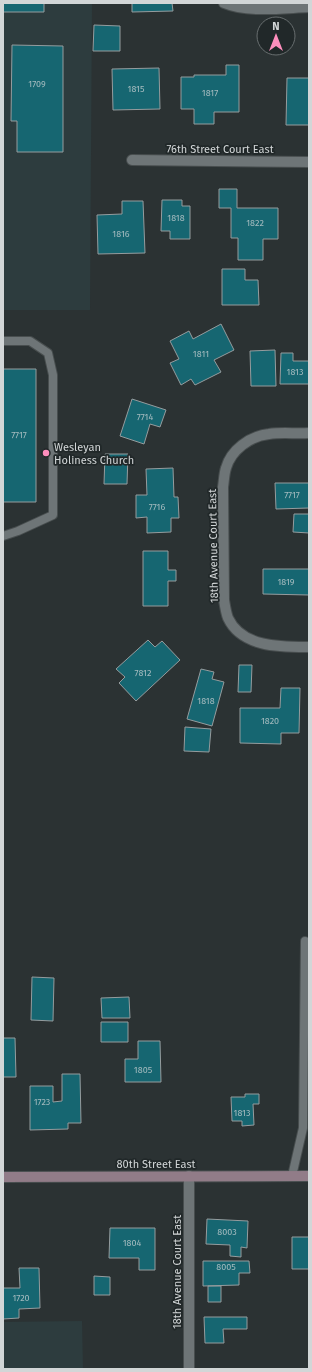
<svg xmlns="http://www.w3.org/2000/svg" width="312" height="1372" viewBox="0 0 312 1372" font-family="'Fira Sans',sans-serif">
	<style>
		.built { fill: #2d3c3e }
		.building { fill: #166671; stroke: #959c9e }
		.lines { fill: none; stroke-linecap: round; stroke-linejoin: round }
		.lane-casing { stroke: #484e4f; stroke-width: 10 }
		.street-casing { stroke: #484e4f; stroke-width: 12 }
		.secondary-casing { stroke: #484e4f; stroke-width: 12 }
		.lane { stroke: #6e7577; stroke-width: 8 }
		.street { stroke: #6e7577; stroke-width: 10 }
		.secondary { stroke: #917c88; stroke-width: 10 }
		.poi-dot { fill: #fe8ebd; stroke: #212829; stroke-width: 1.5 }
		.labels { text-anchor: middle; stroke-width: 3.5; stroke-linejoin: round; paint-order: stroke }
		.number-label { font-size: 9px; fill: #a3babe }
		.street-label { font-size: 11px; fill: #d2d6d7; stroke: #212829 }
		.poi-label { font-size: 11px; fill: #d2d6d7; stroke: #212829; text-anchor: start }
	</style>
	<rect width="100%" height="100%" fill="#2b3233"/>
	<!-- built -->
	<path class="built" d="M3 3H92L90 310H3Z
		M82 1321 83 1369H3V1322Z"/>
	<!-- building -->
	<path class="building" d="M3 3H44V12H3Z
		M132 3H172L173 11 132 12Z
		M94 25 120 26V51H93Z
		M12 45 63 46V152H17V121H11Z
		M226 65H239V112H214V124H194V109H181V77H194V75H226Z
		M159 68 160 109 113 110 112 69Z
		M287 78H309V125H286Z
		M219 189H237V208H278V239H263V260H238V238H231V208H219Z
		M162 200H182V206H190V239H170V231H161Z
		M122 201H143L145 253 98 254 97 215 122 214Z
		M222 269H245V280H258L259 305H222Z
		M221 324 234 350 214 360 221 372 195 385 191 379 181 385 170 363 179 359 170 341 189 331 193 339Z
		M275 350 276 386H251L250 351Z
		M281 353H293V361H309V384H280Z
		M3 369H36V502H3Z
		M132 399 166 410 160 427 150 424 144 444 120 436Z
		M105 454H128L127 484H104Z
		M173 468 174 497H178L179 518H171V532L147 533V517L136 518V495H147L146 469Z
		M275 483H309V508L276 509Z
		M294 514H309V533L293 532Z
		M143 551H168V570H176V581H168V606H143Z
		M263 569H309V595L263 594Z
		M148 640 155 647 162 641 180 660 136 701 119 683 125 677 116 669Z
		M239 665H252L251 692H238Z
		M201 669 214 672 212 679 224 682 212 726 187 719Z
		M281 688H300L299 733H281V744L240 743V708H280Z
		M185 727 211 729 209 752 184 751Z
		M32 977 54 978 53 1021 31 1020Z
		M129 997 130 1018H102L101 998Z
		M101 1022H128V1042H101Z
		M3 1038H15L16 1077H3Z
		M138 1041H160L161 1082H125V1059H138Z
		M62 1074H80L81 1123H68V1129L30 1130V1086H53V1102L62 1101Z
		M245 1094H259V1104H253L254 1125 242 1126V1121H232L231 1097H245Z
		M207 1219 248 1221 247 1248 241 1247V1257L230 1256V1245L206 1244Z
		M110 1228H155V1270H139V1258H109Z
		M292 1237H309V1269H292Z
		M203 1261H249L250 1273H239V1285L203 1286Z
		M19 1268H39L40 1308 19 1309V1318L3 1319V1288H20Z
		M94 1276 110 1277V1295H94Z
		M208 1286H221V1302H208Z
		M204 1317H247V1329H223L224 1343H205Z"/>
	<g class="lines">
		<!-- lane casing -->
		<g class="lane-casing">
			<path id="lane" d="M3 341H30L48 353 53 375V515L18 531 3 536
				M292 1176 303 1128 305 941"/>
		</g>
		<!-- street casing -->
		<g class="street-casing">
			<path id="street" d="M224 3C248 13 283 8 309 7
				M132 160 309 162
				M309 433C296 434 282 432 269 434 250 436 231 450 226 468 224 474 224 481 223 487L224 600C225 606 226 613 228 618 242 648 282 647 309 647
				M189 1369V1176"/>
		</g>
		<!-- secondary casing -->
		<g class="secondary-casing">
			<path id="secondary" d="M3 1177 309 1176"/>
		</g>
		<!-- lane -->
		<use href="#lane" class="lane"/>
		<!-- street -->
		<use href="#street" class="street"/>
		<!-- secondary -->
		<use href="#secondary" class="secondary"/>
	</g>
	<!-- markers -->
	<circle class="poi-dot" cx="46" cy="453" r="4"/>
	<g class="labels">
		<!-- number labels -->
		<g class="number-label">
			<text x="37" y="87">1709</text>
			<text x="136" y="92">1815</text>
			<text x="210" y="96">1817</text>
			<text x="176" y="221">1818</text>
			<text x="255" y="226">1822</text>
			<text x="121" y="237">1816</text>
			<text x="201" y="357">1811</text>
			<text x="295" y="375">1813</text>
			<text x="145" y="420">7714</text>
			<text x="19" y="438">7717</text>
			<text x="292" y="498">7717</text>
			<text x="157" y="510">7716</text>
			<text x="286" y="585">1819</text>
			<text x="143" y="676">7812</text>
			<text x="206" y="704">1818</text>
			<text x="270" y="724">1820</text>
			<text x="143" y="1073">1805</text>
			<text x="42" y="1105">1723</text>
			<text x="242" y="1116">1813</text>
			<text x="227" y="1235">8003</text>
			<text x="132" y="1246">1804</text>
			<text x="226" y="1270">8005</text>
			<text x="21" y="1301">1720</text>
		</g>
		<!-- street labels -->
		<g class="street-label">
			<text x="220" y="153">76th Street Court East</text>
			<text transform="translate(213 546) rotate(-91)" y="4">18th Avenue Court East</text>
			<text x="156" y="1168">80th Street East</text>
			<text transform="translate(177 1272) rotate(-90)" y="4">18th Avenue Court East</text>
		</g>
		<!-- poi labels -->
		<g class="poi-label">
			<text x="54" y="451">Wesleyan<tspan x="54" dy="13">Holiness Church</tspan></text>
		</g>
	</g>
	<!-- border -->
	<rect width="312" height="1372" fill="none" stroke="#d2d6d7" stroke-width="8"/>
	<!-- north arrow -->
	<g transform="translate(276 36)"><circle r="19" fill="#212829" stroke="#686e6f"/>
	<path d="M0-3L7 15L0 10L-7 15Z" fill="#fe8ebd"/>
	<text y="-6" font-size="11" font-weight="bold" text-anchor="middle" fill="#d2d6d7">N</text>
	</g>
</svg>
